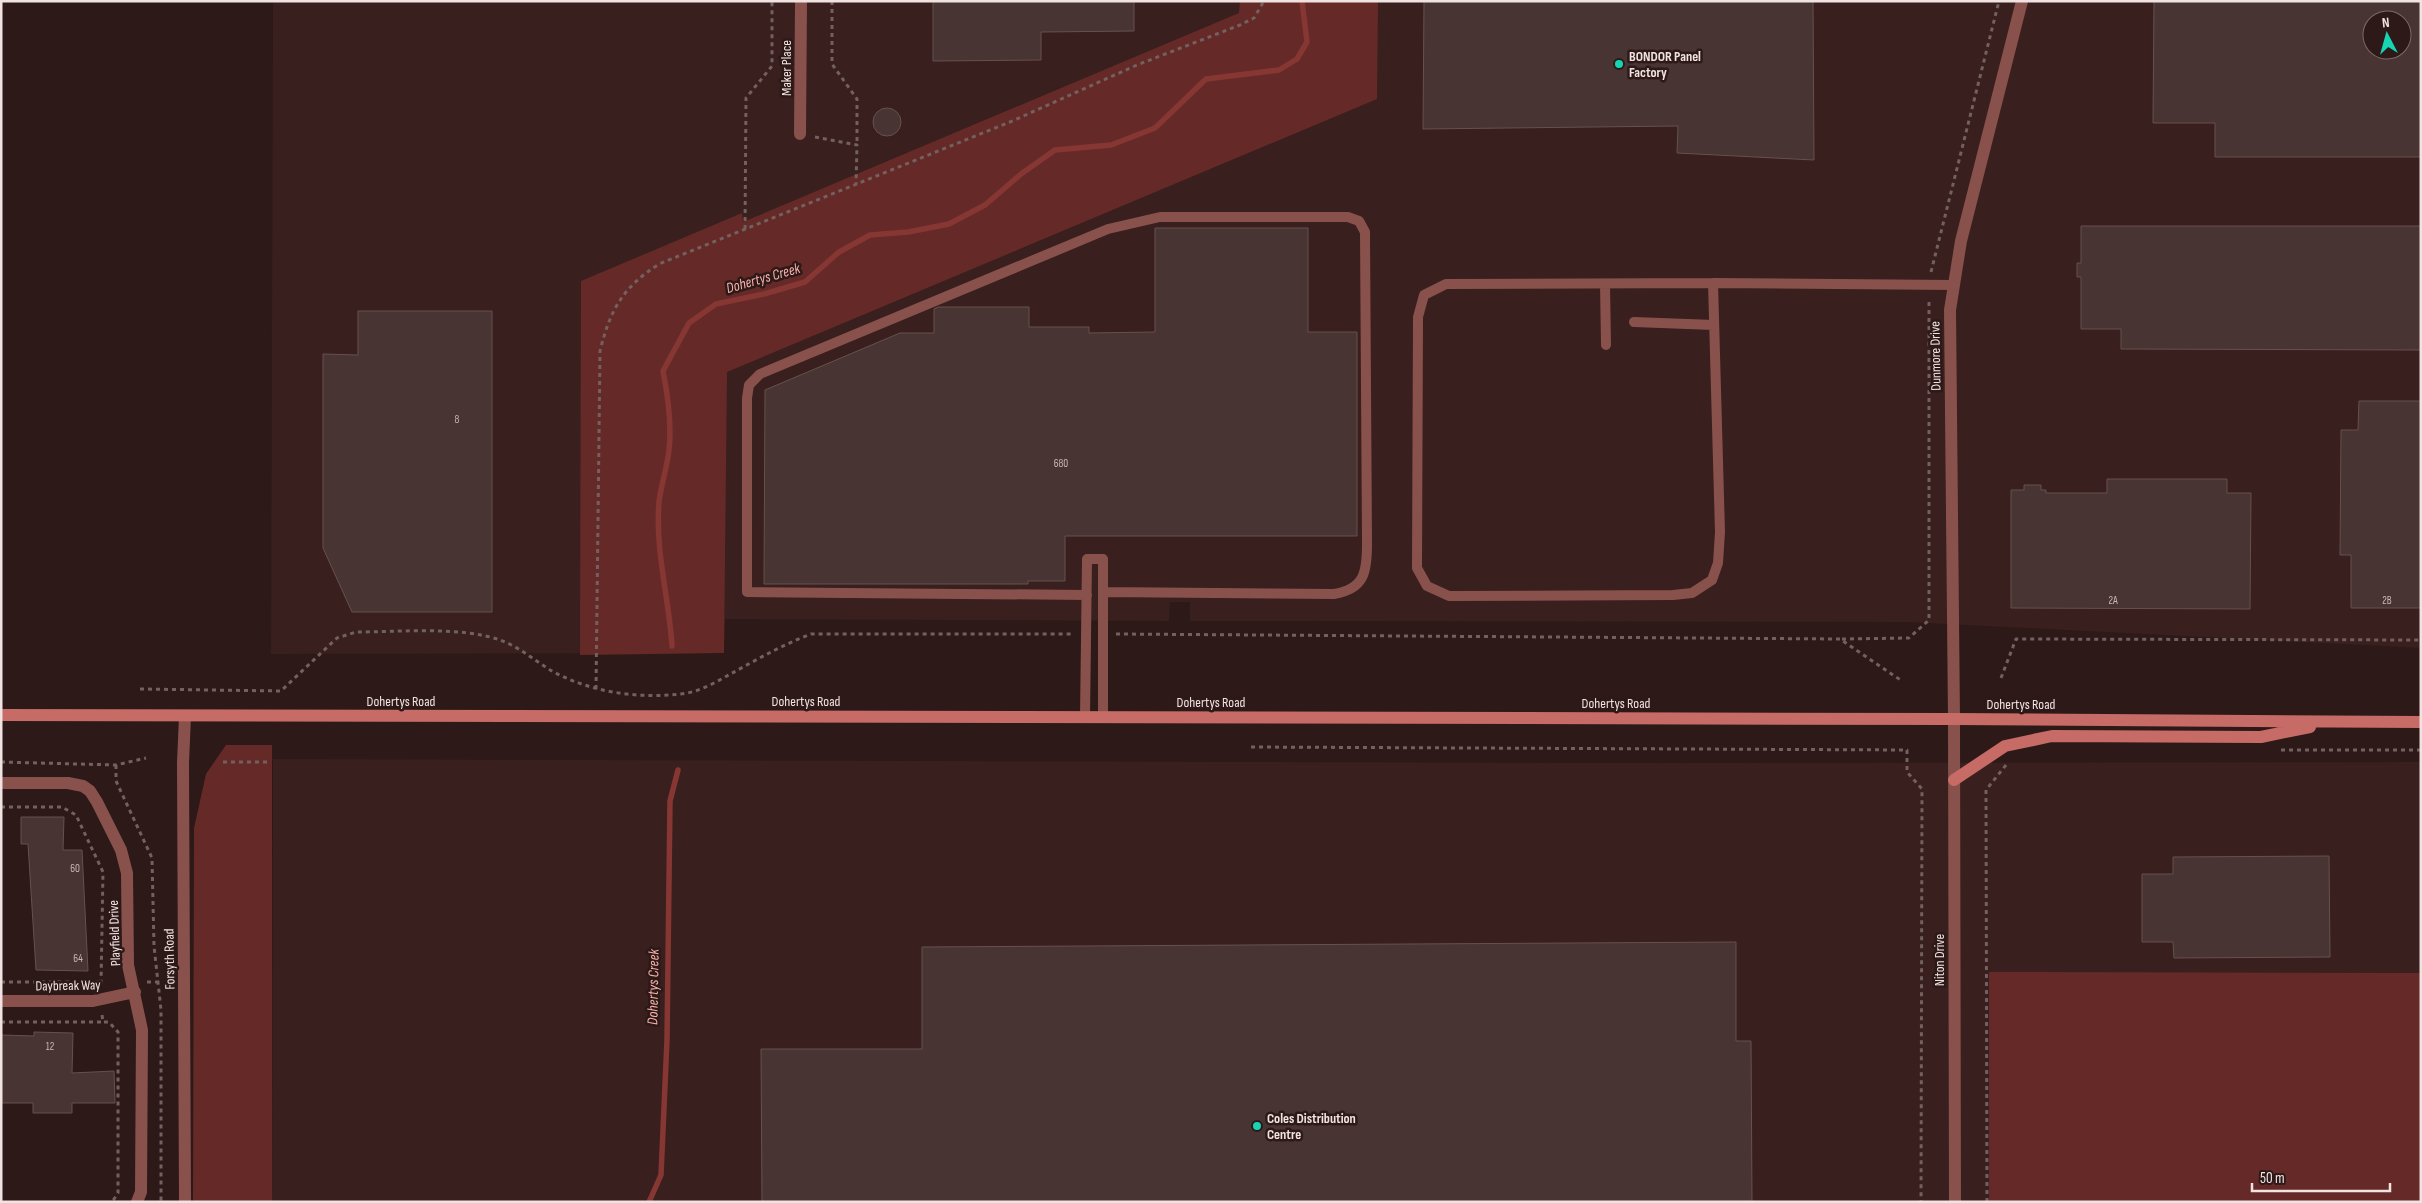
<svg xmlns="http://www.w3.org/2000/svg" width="2422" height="1203" viewBox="0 0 2422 1203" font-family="'Sofia Sans Condensed',sans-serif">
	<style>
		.built { fill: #391f1d; fill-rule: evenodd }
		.green { fill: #652a27 }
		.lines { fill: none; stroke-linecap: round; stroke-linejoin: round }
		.stream { stroke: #873733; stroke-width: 5.5 }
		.building { fill: #483432; stroke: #67514f; fill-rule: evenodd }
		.path { stroke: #726160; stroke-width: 3; stroke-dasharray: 4 4; stroke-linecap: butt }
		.lane { stroke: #89514c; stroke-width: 10 }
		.street { stroke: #89514c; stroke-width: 12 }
		.secondary { stroke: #c66b65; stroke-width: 12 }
		.poi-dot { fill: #17d5b2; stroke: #2c1918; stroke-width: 2 }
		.labels { text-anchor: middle; stroke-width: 5; stroke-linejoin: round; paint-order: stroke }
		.number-label { font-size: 11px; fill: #c7b7b5 }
		.poi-label { font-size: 14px; font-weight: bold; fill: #f1e3e1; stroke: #2c1918; text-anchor: start }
		.street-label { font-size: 14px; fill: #f1e3e1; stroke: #2c1918 }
		.water-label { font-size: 15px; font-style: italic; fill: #f8b1aa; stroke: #2c1918 }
	</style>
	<rect width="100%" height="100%" fill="#2c1918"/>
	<!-- built -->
	<path class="built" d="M273 1H2421V648L1908 622 1190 621V602H1170L1169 621 725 619 724 653 271 654ZM2372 20H2402V50H2372Z
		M273 759 1631 763 2421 762V1202H272Z"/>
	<!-- green -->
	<path class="green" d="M1240 1H1378L1377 99 727 372 724 653 580 655 581 281 742 213 743 222 1239 13Z
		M226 745H272V1202H193L194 828 206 774Z
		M1989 972 2421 973V1202H1989Z"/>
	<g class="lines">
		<!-- stream -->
		<path class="stream" d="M672 646C669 598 655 551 659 502 661 485 667 468 669 450 672 423 668 396 663 371L689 323 716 304 764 294 805 282 839 252 870 235 908 232 949 224 985 205 1021 174 1055 150 1111 145 1155 128 1206 79 1279 70 1297 59 1307 42 1302 1
			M649 1202 661 1175 667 1040 670 801 678 770"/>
	</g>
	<!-- building -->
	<path class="building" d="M933 1H1134V31L1041 32V60L933 61Z
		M1424 1H1813L1814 160 1677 153 1678 126 1423 129Z
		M2154 1H2421V157H2215V123H2153ZM2372 20H2402V50H2372Z
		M873 122a14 14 0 1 1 28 0a14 14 0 1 1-28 0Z
		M2081 226H2421V350L2121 349V329H2081V277H2077V263H2081Z
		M1155 228H1308V332H1357V536H1065V581H1028V584H764L765 390 900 333H934V309L938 307H1029V327H1089V333L1155 332Z
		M358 311H492V612H352L323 548V354L358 355Z
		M2359 401H2421V608H2351V555H2340L2341 430H2358Z
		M2107 479H2227V493H2251L2250 609 2011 608V490H2024V485H2041V490H2046V493H2107Z
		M21 817H64L63 850H82L88 971 36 970 28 844H21Z
		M2329 856 2330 957 2174 958 2173 942H2142V874H2173V857Z
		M1736 942V1041H1751L1752 1202H762L761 1049H922V947Z
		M34 1032 73 1033 72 1073 114 1071 115 1103H72V1113H33V1103H1V1035L34 1036Z"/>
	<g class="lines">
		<!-- path -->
		<path class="path" d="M832 1V64L857 99V145
			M815 137 857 145 856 184
			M745 229 746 98 772 66V1
			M1931 272 1999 1
			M1116 634 1840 639 1902 681
			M1842 639 1909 638 1929 620V298
			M2001 678 2016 639 2421 640
			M140 689 281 691 337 638 356 632C399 632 460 626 500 640 518 646 535 661 552 671 590 692 637 699 681 694 701 692 719 680 736 671 761 657 785 644 811 634H1072
			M596 689 600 351C610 310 623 287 659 264L1010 122 1137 65 1240 25 1254 18 1264 1
			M1251 747 1907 750V772L1922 789 1921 1202
			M2281 750H2421
			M1 762 116 765 146 758
			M223 762H268
			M116 765V781L152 858 154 946 161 1010V1202
			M1 807H62L76 815 103 872 101 984
			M1 982H101
			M147 982H159
			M102 1015 103 1022H109L118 1032V1193L112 1202
			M1 1022H103
			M1987 1202 1986 790 2006 765"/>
		<!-- lane -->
		<path class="lane" d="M1713 283 1446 284 1424 295 1418 317 1417 568 1427 586 1449 596 1673 595 1692 593 1712 580 1718 563 1720 532 1713 283 1954 285
			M1605 284 1606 345
			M1634 322 1714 325
			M1087 595 747 592V398L749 385 760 374 1108 229 1160 217H1348L1359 221 1365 232 1367 544C1367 571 1365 589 1334 594L1103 592
			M1085 717 1087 559H1103V717"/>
		<!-- street -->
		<path class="street" d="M800 134 801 1
			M185 716 183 763 185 1202
			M1 783H68L83 786 90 791 97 802 121 850 127 873 128 965 142 1030 141 1192 137 1202
			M1 1001H93L135 992
			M1955 1202 1954 719 1950 310 1961 241 2022 1"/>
		<!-- secondary -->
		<path class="secondary" d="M1 715 1954 719 2421 722
			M1954 780 2005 746 2052 736 2261 737 2310 727"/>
	</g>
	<!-- markers -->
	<g class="poi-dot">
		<circle cx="1619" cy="64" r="5"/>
		<circle cx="1257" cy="1126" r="5"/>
	</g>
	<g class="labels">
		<!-- number labels -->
		<g class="number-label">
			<text x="457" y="423">8</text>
			<text x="1061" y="467">680</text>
			<text x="2113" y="604">2A</text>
			<text x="2387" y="604">2B</text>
			<text x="75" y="872">60</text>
			<text x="78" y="962">64</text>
			<text x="50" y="1050">12</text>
		</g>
		<!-- poi labels -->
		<g class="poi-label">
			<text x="1629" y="61">BONDOR Panel<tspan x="1629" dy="16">Factory</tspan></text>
			<text x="1267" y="1123">Coles Distribution<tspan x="1267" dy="16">Centre</tspan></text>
		</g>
		<!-- street labels -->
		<g class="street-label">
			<text transform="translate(786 68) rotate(-90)" y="5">Maker Place</text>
			<text transform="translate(1935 356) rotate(-91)" y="5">Dunmore Drive</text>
			<text x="401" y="706">Dohertys Road</text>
			<text x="806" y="706">Dohertys Road</text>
			<text x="1211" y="707">Dohertys Road</text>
			<text x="1616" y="708">Dohertys Road</text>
			<text x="2021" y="709">Dohertys Road</text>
			<text transform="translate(114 933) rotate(-92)" y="5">Playfield Drive</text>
			<text transform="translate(169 959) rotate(-91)" y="5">Forsyth Road</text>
			<text transform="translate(1939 960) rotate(-90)" y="5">Niton Drive</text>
			<text transform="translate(68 985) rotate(-1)" y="5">Daybreak Way</text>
		</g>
		<!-- water labels -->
		<g class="water-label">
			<text transform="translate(763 278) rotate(-16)" y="5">Dohertys Creek</text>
			<text transform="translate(653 987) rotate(-89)" y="5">Dohertys Creek</text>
		</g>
	</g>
	<!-- border -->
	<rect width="2422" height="1203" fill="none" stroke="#f1e3e1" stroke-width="5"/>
	<!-- north arrow -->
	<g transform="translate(2387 35) rotate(354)"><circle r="24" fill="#2c1918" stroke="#7b6a68"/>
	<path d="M0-4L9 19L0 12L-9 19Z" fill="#17d5b2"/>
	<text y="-8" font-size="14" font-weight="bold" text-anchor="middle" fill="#f1e3e1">N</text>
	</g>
	<!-- scale -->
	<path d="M2252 1183v8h138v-8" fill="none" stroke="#f1e3e1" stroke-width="2.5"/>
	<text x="2260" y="1183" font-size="15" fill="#f1e3e1" stroke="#2c1918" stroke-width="4" paint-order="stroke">50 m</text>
</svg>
